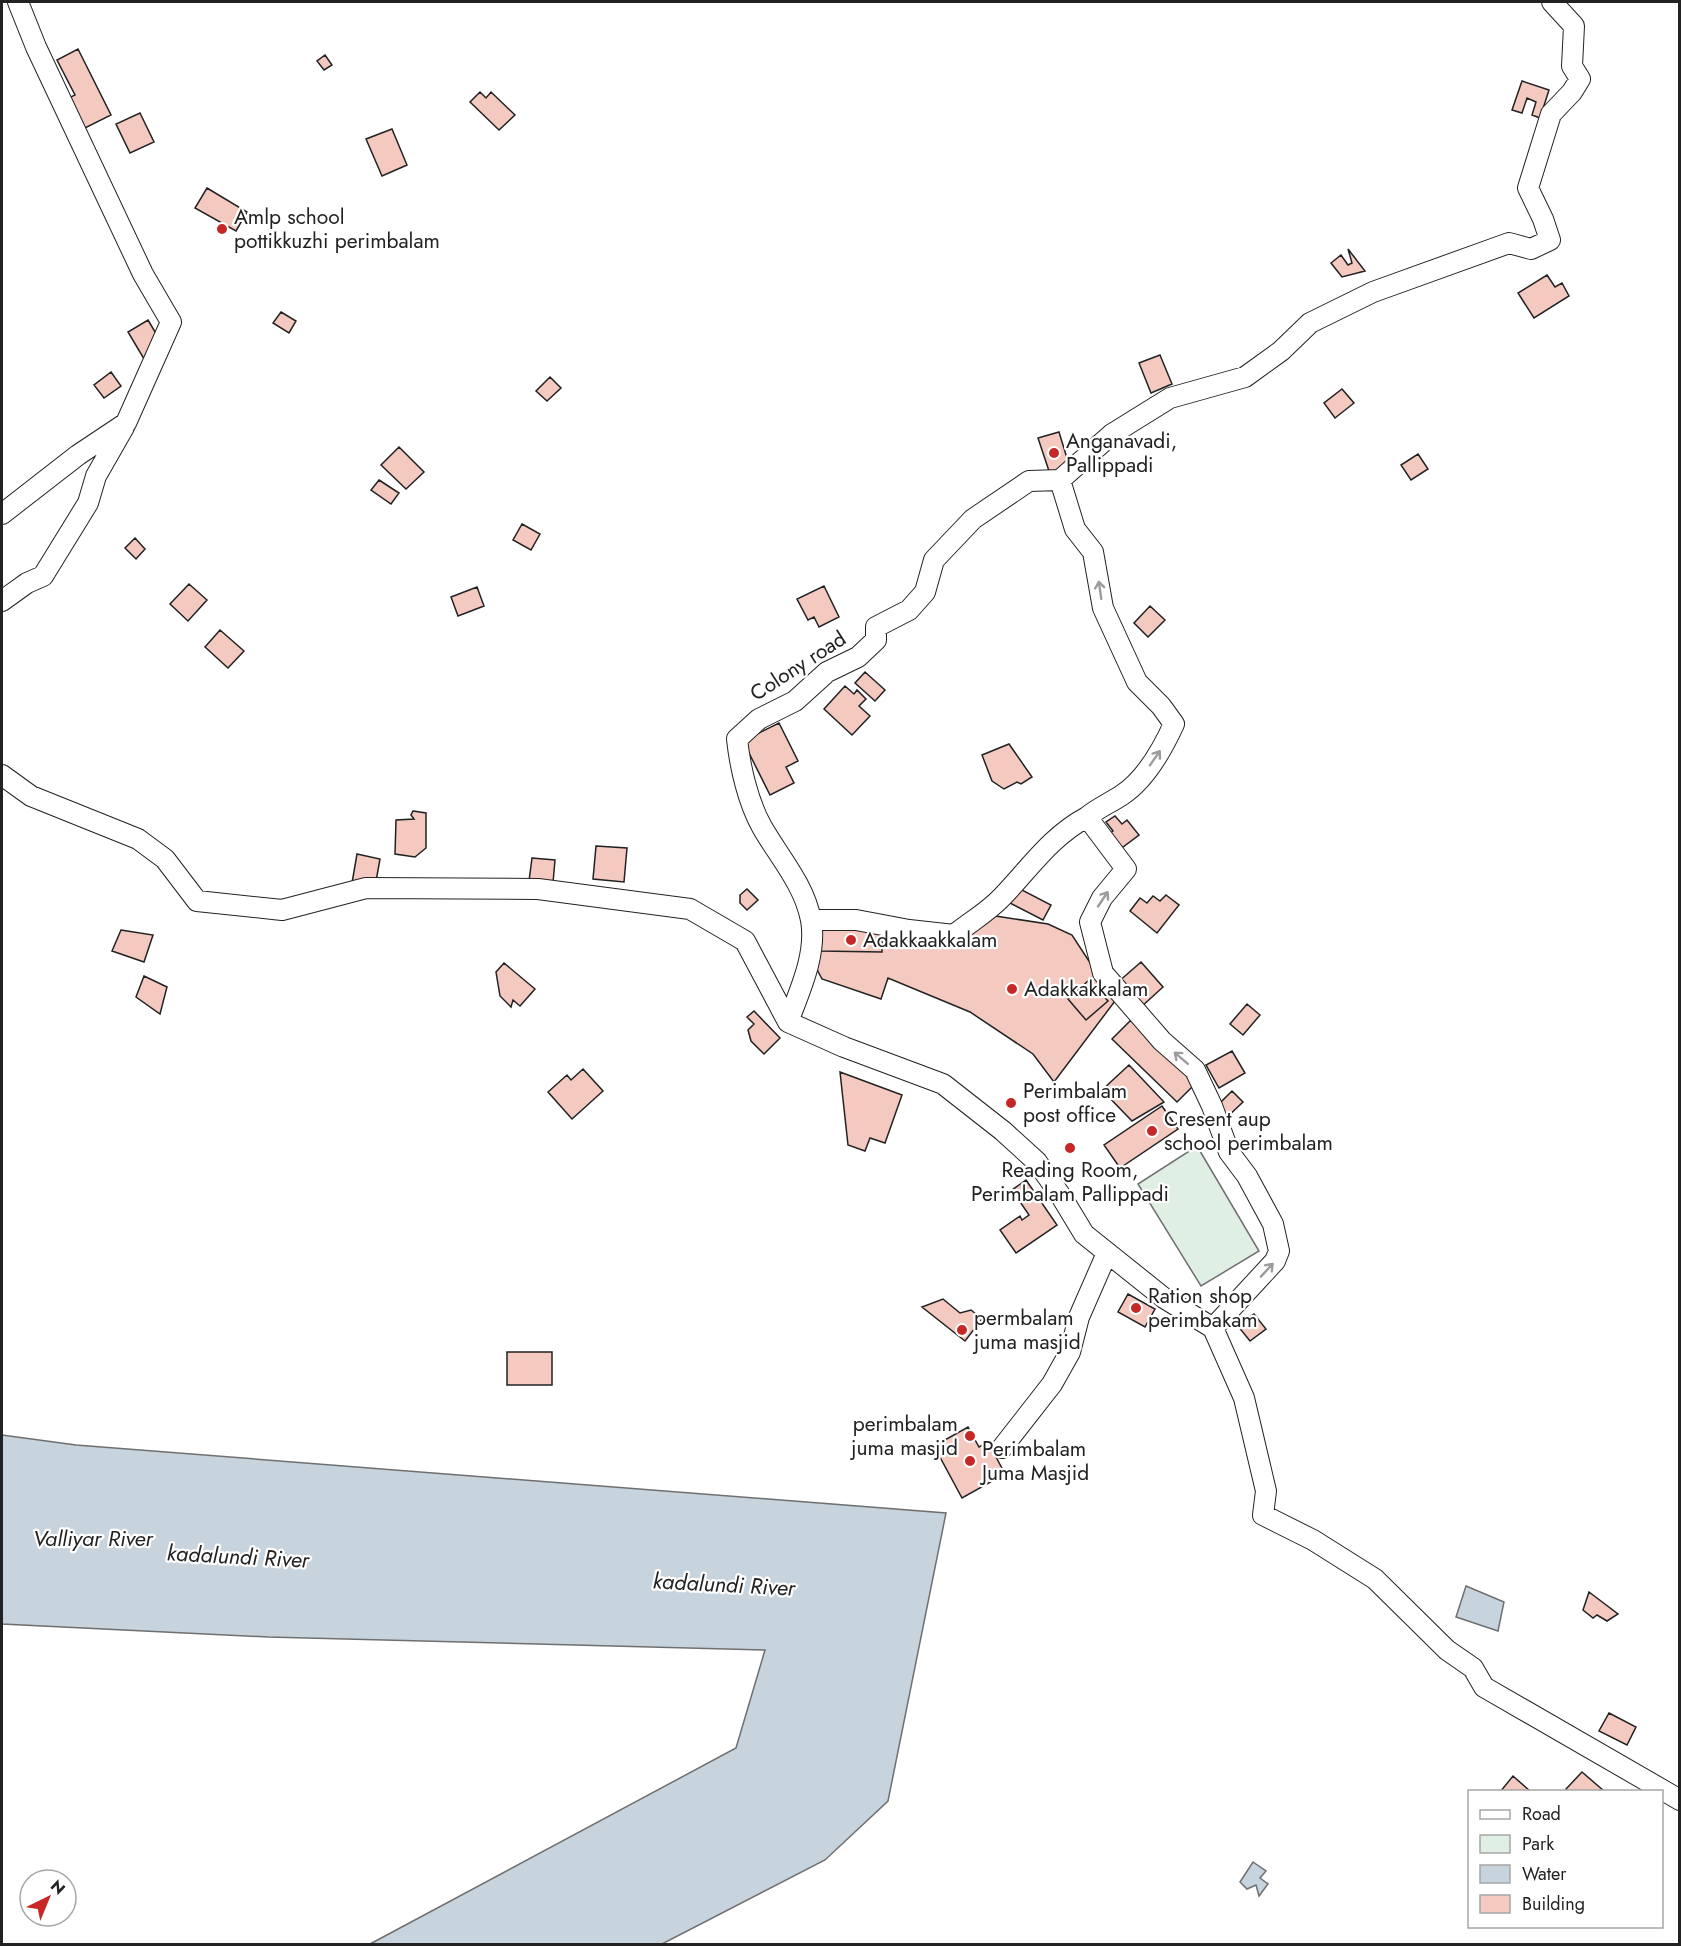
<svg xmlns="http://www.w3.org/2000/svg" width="1681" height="1946" viewBox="0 0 1681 1946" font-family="Jost,sans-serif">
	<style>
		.green { fill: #e0efe3; stroke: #6f6f6f; stroke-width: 1.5 }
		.water { fill: #c7d3dd; stroke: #6f6f6f; stroke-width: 1.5 }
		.building { fill: #f3c9c0; stroke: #222; stroke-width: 1.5 }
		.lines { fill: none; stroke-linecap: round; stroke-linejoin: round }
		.minor-casing { stroke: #222; stroke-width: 22 }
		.minor { stroke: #fff; stroke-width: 20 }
		.oneway { stroke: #9c9c9c }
		.poi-dot { fill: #c62828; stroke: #fff; stroke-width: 2 }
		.labels { text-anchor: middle; stroke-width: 4.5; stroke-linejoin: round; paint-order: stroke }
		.poi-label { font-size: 21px; fill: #222; stroke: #fff; text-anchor: start }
		.street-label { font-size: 21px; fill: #222; stroke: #fff }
		.water-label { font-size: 22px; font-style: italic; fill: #222; stroke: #fff }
	</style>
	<rect width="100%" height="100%" fill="#fff"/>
	<!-- green -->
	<path class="green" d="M1197 1146 1259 1251 1201 1286 1138 1184Z"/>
	<!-- water -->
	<path class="water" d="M2 1435 76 1445 946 1513 888 1801 825 1860 662 1944H370L736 1748 765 1650 268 1637 2 1624Z
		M1466 1586 1504 1602 1498 1631 1456 1617Z
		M1253 1862 1266 1871 1260 1878 1268 1884 1259 1896 1256 1885 1247 1889 1240 1882Z"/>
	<!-- building -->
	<path class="building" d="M78 49 111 115 73 134 57 104 75 95 57 60Z
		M325 55 332 65 324 70 317 61Z
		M1522 81 1549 90 1540 118 1532 115 1536 102 1527 98 1522 113 1512 110Z
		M480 92 486 98 491 92 515 115 499 130 470 102Z
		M140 113 154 142 130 153 116 124Z
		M392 129 407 165 382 176 366 139Z
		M207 188 247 212 236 231 195 208Z
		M1348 249 1365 271 1342 277 1331 263 1341 255 1348 265 1352 263Z
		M1547 275 1555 287 1562 283 1569 296 1534 318 1518 293Z
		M281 312 296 321 289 333 273 323Z
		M148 320 167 352 147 364 128 332Z
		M1160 355 1172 384 1151 393 1139 363Z
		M111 372 121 386 104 398 94 385Z
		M550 377 561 388 547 401 536 391Z
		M1342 389 1354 403 1335 418 1324 403Z
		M1059 432 1070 468 1050 474 1038 438Z
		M399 447 424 472 406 489 381 465Z
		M1418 454 1428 469 1411 480 1401 465Z
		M379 480 399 493 391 504 371 490Z
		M522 524 540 534 531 550 513 540Z
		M135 538 145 549 136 559 125 548Z
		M189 584 207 600 188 621 170 604Z
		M824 586 839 617 819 627 814 617 808 620 797 599Z
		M477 587 484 606 458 616 451 597Z
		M1150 606 1165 620 1148 637 1134 623Z
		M220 630 244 651 228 668 205 647Z
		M865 672 885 690 875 701 855 683Z
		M845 686 854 694 857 690 866 699 859 706 870 716 852 735 824 709Z
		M779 723 798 761 786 767 794 783 770 795 743 741Z
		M1009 744 1032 777 1021 784 1017 782 1004 789 992 781 982 755Z
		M413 811 426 813V848L415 857 395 854 396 820 414 819 411 815Z
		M1115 816 1122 824 1127 820 1139 835 1119 850 1108 835 1113 831 1106 822Z
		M596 846 627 848 624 882 593 879Z
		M357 854 380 859 375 887 352 883Z
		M532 858 555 860 553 883 529 881Z
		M1016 887 1051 905 1043 920 1008 902Z
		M747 889 758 900 747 910 740 903V895Z
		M1166 895 1179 905 1157 933 1130 911 1140 898 1147 903 1153 896 1160 901Z
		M989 915 1048 924 1072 935 1115 1001 1054 1082 1033 1054 970 1012 888 978 881 999 822 979 813 962 815 923 954 942Z
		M820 928 882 930V952L820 951Z
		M121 930 153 935 144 962 112 951Z
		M1141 962 1163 987 1140 1008 1117 983Z
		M504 963 535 989 520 1006 513 1000 511 1007 500 996 496 972Z
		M144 976 167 987 160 1014 136 997Z
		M1089 980 1108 1001 1086 1020 1068 999Z
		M1247 1004 1260 1015 1243 1035 1230 1024Z
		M754 1011 780 1038 764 1054 751 1041 748 1030 754 1024 747 1017Z
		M1131 1020 1196 1083 1177 1102 1112 1039Z
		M1232 1051 1245 1073 1219 1088 1206 1065Z
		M1129 1065 1164 1102 1132 1121 1102 1090Z
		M583 1069 603 1091 572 1119 548 1092 567 1075 571 1080Z
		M840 1072 902 1095 885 1143 870 1138 865 1151 848 1145Z
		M1232 1091 1243 1102 1225 1119 1218 1105Z
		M1162 1106 1178 1129 1120 1168 1104 1145Z
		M1026 1180 1057 1225 1016 1253 1000 1230 1020 1216 1022 1220 1029 1215 1012 1190Z
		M1128 1294 1155 1309 1145 1327 1118 1312Z
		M943 1299 960 1313 971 1310 982 1319 965 1341 922 1307Z
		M1254 1314 1266 1329 1250 1341 1237 1325Z
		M507 1352H552V1385H507Z
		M968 1427 979 1447 988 1442 1005 1474 962 1498 934 1446Z
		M1589 1592 1618 1614 1607 1621 1597 1615 1593 1618 1583 1610Z
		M1609 1713 1636 1727 1627 1745 1599 1731Z
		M1582 1772 1604 1791 1568 1792 1566 1789Z
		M1513 1776 1531 1792H1500Z"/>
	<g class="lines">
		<!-- minor casing -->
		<g class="minor-casing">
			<path id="minor" d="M1060 480 1075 529 1093 552 1103 608 1137 682 1161 706 1174 724C1163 748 1145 780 1122 795 1110 803 1098 808 1087 817L1126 869 1102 898 1090 922 1103 973 1162 1041 1195 1070 1212 1106 1229 1152 1247 1176 1273 1224 1279 1251 1275 1261 1213 1328
				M1060 480 1112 434 1170 398 1245 377 1281 351 1310 323 1373 292 1509 243 1531 249 1550 240 1543 219 1528 188 1551 114 1572 92 1580 79 1572 66 1574 26 1552 2
				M2 514 78 455 126 423 171 322 143 274 36 47 18 2
				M2 601 27 583 43 576 88 503 96 476 124 427
				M2 775 31 796 138 839 165 859 197 901 282 910 366 888 538 889 690 909 745 941 788 1022 844 1047 943 1084 1003 1131 1037 1162 1061 1196 1084 1234 1164 1298 1213 1328 1244 1398 1266 1491 1263 1515 1313 1540 1375 1579 1447 1650 1473 1668 1484 1687 1680 1800
				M811 920H856L909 930 954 935C970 922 988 912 1002 897 1030 868 1050 837 1087 817
				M788 1022C800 990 817 954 811 920 804 884 779 857 762 827 748 802 740 767 737 739L759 719 795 701 827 672 858 657 876 640V627L909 610 925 592 934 560 973 519 1029 481 1060 480
				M1002 1448 1052 1384 1070 1352 1079 1317 1107 1253"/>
		</g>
		<!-- minor -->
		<use href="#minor" class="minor"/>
	</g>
	<!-- one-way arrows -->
	<defs><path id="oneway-shaft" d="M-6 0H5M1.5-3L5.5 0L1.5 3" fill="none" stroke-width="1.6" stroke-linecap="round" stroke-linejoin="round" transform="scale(1.5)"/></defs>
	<g class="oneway">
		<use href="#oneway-shaft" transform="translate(1100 590) rotate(-98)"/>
		<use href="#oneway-shaft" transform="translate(1155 758) rotate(-55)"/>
		<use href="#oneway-shaft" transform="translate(1103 899) rotate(-56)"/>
		<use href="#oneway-shaft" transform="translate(1181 1058) rotate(-139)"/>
		<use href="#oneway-shaft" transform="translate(1267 1270) rotate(-47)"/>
	</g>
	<!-- markers -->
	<g class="poi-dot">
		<circle cx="222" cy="229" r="6"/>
		<circle cx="1054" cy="453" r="6"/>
		<circle cx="851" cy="940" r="6"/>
		<circle cx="1012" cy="989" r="6"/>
		<circle cx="1011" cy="1103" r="6"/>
		<circle cx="1152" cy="1131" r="6"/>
		<circle cx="1070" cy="1148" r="6"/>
		<circle cx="1136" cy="1308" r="6"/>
		<circle cx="962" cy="1330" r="6"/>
		<circle cx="970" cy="1436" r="6"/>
		<circle cx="970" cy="1461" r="6"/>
	</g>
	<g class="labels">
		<!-- poi labels -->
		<g class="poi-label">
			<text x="234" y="224">Amlp school<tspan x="234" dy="24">pottikkuzhi perimbalam</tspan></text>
			<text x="1066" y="448">Anganavadi,<tspan x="1066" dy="24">Pallippadi</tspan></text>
			<text x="863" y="947">Adakkaakkalam</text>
			<text x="1024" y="996">Adakkakkalam</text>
			<text x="1023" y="1098">Perimbalam<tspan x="1023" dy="24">post office</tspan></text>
			<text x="1164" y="1126">Cresent aup<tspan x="1164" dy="24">school perimbalam</tspan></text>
			<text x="1070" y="1177" text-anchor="middle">Reading Room,<tspan x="1070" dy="24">Perimbalam Pallippadi</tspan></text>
			<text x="1148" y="1303">Ration shop<tspan x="1148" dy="24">perimbakam</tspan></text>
			<text x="974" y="1325">permbalam<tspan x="974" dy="24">juma masjid</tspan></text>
			<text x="958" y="1431" text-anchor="end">perimbalam<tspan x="958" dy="24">juma masjid</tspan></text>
			<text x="982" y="1456">Perimbalam<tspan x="982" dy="24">Juma Masjid</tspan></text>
		</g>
		<!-- street labels -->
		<g class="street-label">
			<text transform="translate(798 666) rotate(-33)" y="7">Colony road</text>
		</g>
		<!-- water labels -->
		<g class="water-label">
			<text x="93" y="1546">Valliyar River</text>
			<text transform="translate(238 1556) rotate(3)" y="8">kadalundi River</text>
			<text transform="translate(724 1584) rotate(3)" y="8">kadalundi River</text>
		</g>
	</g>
	<!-- border -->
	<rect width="1681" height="1946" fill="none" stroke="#222222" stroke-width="6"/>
	<!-- legend -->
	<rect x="1468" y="1790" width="195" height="138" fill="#ffffff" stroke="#a7a7a7" stroke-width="1.5"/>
	<rect x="1480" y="1810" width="30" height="9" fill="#ffffff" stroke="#a7a7a7" stroke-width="1.5"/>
	<text x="1522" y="1820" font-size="18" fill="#222222">Road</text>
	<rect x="1480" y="1835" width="30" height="18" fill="#e0efe3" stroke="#a7a7a7" stroke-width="1.5"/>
	<text x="1522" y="1850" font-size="18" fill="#222222">Park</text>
	<rect x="1480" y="1865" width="30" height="18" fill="#c7d3dd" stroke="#a7a7a7" stroke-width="1.5"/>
	<text x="1522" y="1880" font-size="18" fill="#222222">Water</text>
	<rect x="1480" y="1895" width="30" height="18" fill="#f3c9c0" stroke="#a7a7a7" stroke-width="1.5"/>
	<text x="1522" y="1910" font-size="18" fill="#222222">Building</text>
	<!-- north arrow -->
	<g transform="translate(48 1898) rotate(43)"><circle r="28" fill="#ffffff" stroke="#a7a7a7" stroke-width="1.5"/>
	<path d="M0-4.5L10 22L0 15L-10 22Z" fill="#c62828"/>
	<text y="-9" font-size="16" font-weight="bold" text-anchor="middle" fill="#222222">N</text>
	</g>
</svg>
